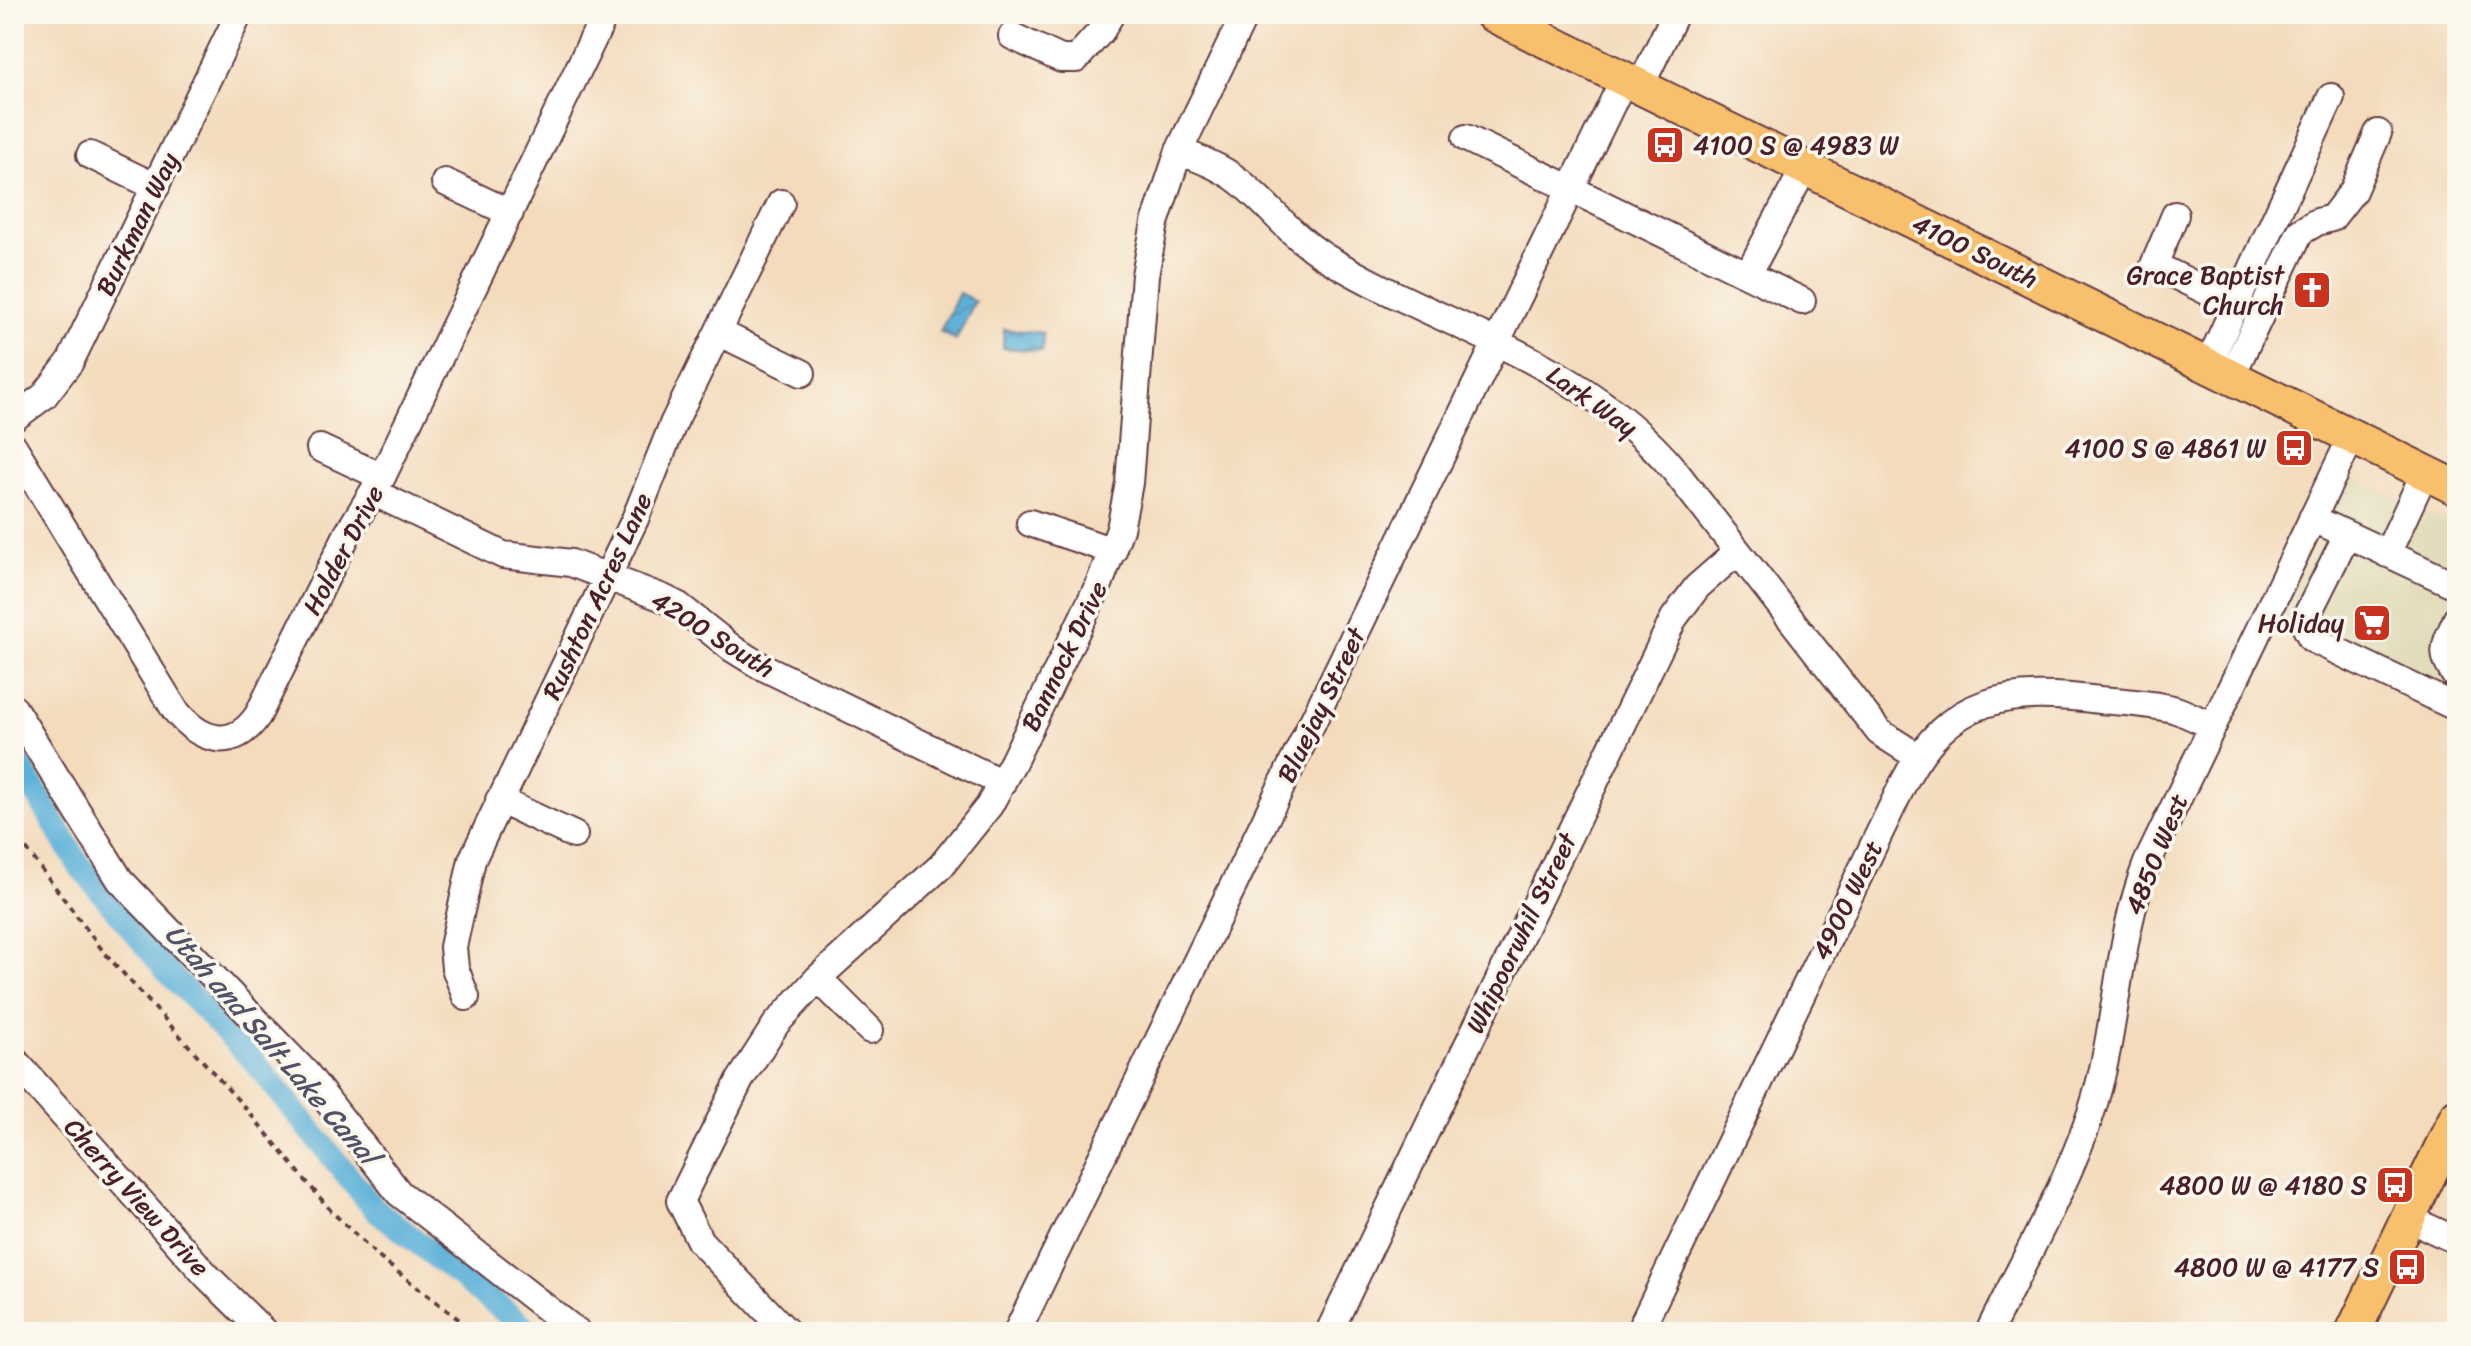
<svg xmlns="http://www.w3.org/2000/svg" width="2471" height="1346" viewBox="0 0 2471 1346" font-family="Sriracha,sans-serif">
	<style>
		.built { fill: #e2dcba }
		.water { fill: url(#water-waves); stroke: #546882; stroke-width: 2 }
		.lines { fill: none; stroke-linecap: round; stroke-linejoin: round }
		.canal { stroke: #5db1d9; stroke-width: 24 }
		.minor-casing { stroke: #633b41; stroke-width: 30 }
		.major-casing { stroke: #633b41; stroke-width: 38 }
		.path { stroke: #633b41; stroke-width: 4; stroke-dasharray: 6 6; stroke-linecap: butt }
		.minor { stroke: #fff; stroke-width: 26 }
		.major { stroke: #f8bf6c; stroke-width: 34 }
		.labels { text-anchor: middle; stroke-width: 7; stroke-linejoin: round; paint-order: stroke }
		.poi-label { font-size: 26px; fill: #4a1f2b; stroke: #fbf7ec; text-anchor: end }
		.street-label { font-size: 26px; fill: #4a1f2b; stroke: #fbf7ec }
		.water-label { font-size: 28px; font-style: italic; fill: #515268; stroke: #fbf7ec }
	</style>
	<defs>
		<pattern id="water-waves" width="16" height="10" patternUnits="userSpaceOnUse" patternTransform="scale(2)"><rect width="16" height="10" fill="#5db1d9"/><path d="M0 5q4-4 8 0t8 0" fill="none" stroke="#4f8fb0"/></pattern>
	</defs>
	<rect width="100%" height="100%" fill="#fbf7ec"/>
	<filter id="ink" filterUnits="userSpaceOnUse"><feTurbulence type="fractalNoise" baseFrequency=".0125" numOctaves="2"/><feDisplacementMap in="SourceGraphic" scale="16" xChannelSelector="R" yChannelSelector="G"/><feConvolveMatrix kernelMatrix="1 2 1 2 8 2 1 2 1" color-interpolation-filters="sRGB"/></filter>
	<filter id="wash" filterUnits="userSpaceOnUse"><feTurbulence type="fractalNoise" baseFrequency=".006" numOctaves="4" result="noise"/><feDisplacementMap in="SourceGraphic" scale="32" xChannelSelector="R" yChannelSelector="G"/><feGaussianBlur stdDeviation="1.8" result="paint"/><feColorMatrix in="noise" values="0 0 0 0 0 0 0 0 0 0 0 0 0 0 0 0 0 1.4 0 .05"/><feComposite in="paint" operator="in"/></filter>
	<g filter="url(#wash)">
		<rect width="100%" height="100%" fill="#f3dbbc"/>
		<!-- built -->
		<path class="built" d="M2348 475 2457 527V717L2274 630Z"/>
		<!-- water -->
		<path class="water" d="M959 293 975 301 956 340 940 332Z
			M1004 329 1043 333 1042 351 1003 348Z"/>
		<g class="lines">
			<!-- canal -->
			<path class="canal" d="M14 755 79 865 167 971 254 1061 374 1208 531 1332"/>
		</g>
	</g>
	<g filter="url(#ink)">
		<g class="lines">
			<!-- minor casing -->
			<g class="minor-casing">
				<path id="minor" d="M1012 36 1061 59H1076L1102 30 1111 14
					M1640 87 1675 14
					M1466 138 1802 301
					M1179 151C1200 159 1221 167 1239 181 1269 205 1291 236 1325 257 1444 329 1582 359 1675 471L1879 732 1918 757
					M90 155 156 187
					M445 182 510 213
					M2175 215 2154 265 2237 306
					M1748 274 1805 167
					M718 332 802 373
					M2208 365 2331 97
					M2231 377 2300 232 2317 222 2332 218 2353 191 2378 133
					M14 418 44 396 70 362 239 14
					M14 447 175 710C199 740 233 753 258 715L348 533 382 477 605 14
					M320 448 382 477
					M373 492 503 555 571 563 663 598 679 606 733 649 759 665 1002 783
					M2312 518 2457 586
					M1030 523 1113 551
					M2347 535 2306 617V628L2312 639 2451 705
					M2387 554 2425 472
					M2457 618C2445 646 2438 652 2457 678
					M14 709 120 880 306 1073 399 1193 577 1332
					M499 800 574 835
					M818 978 870 1030
					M466 997 455 968 453 947 472 860 635 519 673 424 781 203
					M14 1060 207 1276 264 1332
					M2408 1218 2457 1241
					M787 1332 700 1241 680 1201 740 1080 776 1024 818 978 941 866 989 806 1013 762 1100 582 1120 529 1129 483 1145 275 1155 223 1179 151 1245 14
					M1017 1332 1624 79
					M1329 1332 1674 618 1697 587 1737 552
					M1639 1332 1903 784C1949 694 2009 689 2100 700 2124 702 2149 703 2173 709 2186 713 2199 720 2212 726
					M1989 1332C2024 1259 2072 1177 2095 1100 2118 1022 2117 940 2147 863L2352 436"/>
			</g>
			<!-- major casing -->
			<g class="major-casing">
				<path id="major" d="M1492 14 2457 488
					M2353 1332 2457 1116"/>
			</g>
			<!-- path -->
			<path class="path" d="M14 828 22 843 103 951 248 1111 331 1211 381 1259 475 1332"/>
			<!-- minor -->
			<use href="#minor" class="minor"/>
			<!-- major -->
			<use href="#major" class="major"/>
		</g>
	</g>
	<!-- icons -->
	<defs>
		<g id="bus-square" transform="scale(2)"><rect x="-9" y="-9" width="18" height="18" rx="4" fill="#c8321e" stroke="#fbf7ec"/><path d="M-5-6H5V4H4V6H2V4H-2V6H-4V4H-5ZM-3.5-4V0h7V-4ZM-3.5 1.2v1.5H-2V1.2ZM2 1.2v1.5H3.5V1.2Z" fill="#fff"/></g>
		<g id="church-square" transform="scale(2)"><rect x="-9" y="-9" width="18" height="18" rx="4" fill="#c8321e" stroke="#fbf7ec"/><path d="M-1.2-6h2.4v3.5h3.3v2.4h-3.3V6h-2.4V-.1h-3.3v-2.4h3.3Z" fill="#fff"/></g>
		<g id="supermarket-square" transform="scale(2)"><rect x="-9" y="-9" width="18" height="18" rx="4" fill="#c8321e" stroke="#fbf7ec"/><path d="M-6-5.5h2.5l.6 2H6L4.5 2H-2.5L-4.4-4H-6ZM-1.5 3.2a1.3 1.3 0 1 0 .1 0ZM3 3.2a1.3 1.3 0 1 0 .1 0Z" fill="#fff"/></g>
	</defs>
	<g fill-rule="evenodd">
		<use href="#bus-square" x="1665" y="145"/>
		<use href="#church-square" x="2312" y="290"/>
		<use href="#bus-square" x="2294" y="448"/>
		<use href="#supermarket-square" x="2372" y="623"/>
		<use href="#bus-square" x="2395" y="1185"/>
		<use href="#bus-square" x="2407" y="1267"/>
	</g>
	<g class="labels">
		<!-- poi labels -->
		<g class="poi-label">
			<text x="1693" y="154" text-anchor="start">4100 S @ 4983 W</text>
			<text x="2284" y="284">Grace Baptist<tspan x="2284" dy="30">Church</tspan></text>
			<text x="2266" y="457">4100 S @ 4861 W</text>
			<text x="2344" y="632">Holiday</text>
			<text x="2367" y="1194">4800 W @ 4180 S</text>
			<text x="2379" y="1276">4800 W @ 4177 S</text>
		</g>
		<!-- street labels -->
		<g class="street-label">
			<text transform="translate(137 224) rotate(-64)" y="9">Burkman Way</text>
			<text transform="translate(1975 251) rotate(26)" y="9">4100 South</text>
			<text transform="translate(1592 401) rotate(35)" y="9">Lark Way</text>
			<text transform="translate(343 550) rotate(-62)" y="9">Holder Drive</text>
			<text transform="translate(597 596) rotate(-65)" y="9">Rushton Acres Lane</text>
			<text transform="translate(713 634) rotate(32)" y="9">4200 South</text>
			<text transform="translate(1064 656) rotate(-64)" y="9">Bannock Drive</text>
			<text transform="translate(1321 705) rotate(-64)" y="9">Bluejay Street</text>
			<text transform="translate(2156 854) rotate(-68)" y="9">4850 West</text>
			<text transform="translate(1847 900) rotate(-64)" y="9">4900 West</text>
			<text transform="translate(1521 933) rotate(-64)" y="9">Whipoorwhil Street</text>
			<text transform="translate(137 1197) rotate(48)" y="9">Cherry View Drive</text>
		</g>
		<!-- water labels -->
		<g class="water-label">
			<text transform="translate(272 1044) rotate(49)" y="10">Utah and Salt Lake Canal</text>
		</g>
	</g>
	<!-- margin -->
	<rect width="2471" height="1346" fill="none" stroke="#fbf7ec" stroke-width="48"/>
</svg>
